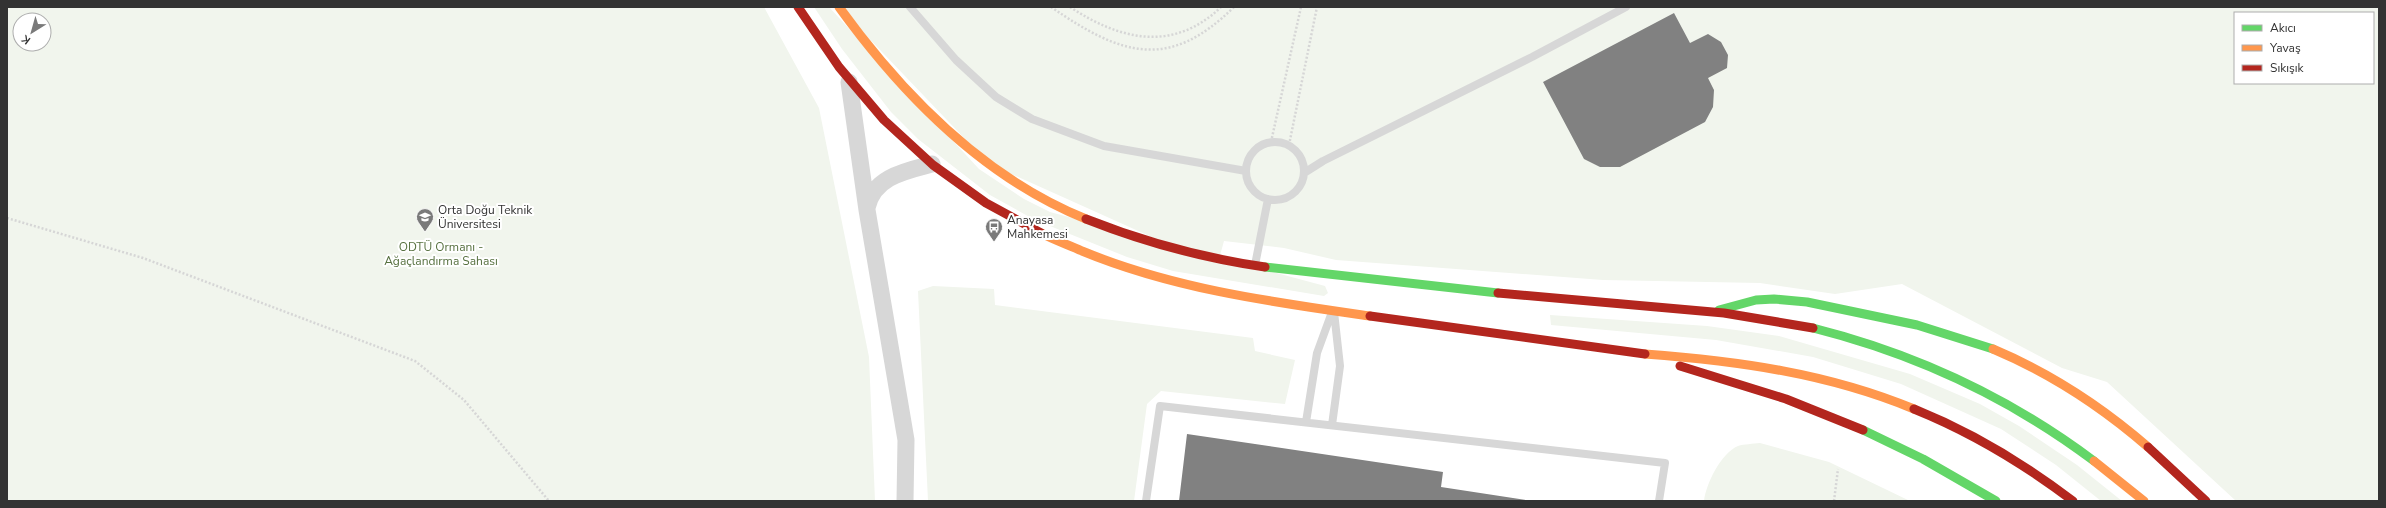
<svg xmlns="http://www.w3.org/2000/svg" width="2386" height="508" viewBox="0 0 2386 508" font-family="'Nunito Sans',sans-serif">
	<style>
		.green { fill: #f1f5ed; fill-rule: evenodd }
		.building { fill: #818181 }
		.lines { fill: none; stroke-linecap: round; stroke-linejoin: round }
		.path { stroke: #d6d6d6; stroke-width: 2.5; stroke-dasharray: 2 2; stroke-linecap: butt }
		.lane { stroke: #d7d7d7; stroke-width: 8 }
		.street { stroke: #d7d7d7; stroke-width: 17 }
		.fast { stroke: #63d668; stroke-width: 9 }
		.slow { stroke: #ff974d; stroke-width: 9 }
		.jam { stroke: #b3261e; stroke-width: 9 }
		.labels { text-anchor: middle; stroke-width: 4; stroke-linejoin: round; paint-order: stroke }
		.poi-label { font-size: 12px; fill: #333; stroke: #fff; text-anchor: start }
		.park-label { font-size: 12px; fill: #56703f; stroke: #fff }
	</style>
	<rect width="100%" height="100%" fill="#fff"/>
	<!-- green -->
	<path class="green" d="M7 7H764L819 108 869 357 875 501H7ZM20 20H44V44H20Z
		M814 7H829L979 169 1024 199 1050 212 1325 286 1328 293 1324 296 1173 271 1127 257 1035 220 990 195 918 139 891 112 842 49Z
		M839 7H2379V501H2236L2107 382 2062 368 1902 284 1835 294 1760 283 1603 280 1336 260 1284 248 1224 241 1219 259 1185 252 989 164ZM2235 13H2373V83H2235Z
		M933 286 994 289 995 305 1253 338 1255 351 1295 360 1285 404 1161 391 1147 404 1134 501H928L918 291Z
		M1550 315 1707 326 1779 336 1910 374 1980 404 2019 426 2077 465 2122 501H2101L2056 465 2001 429 1901 384 1862 372 1813 357 1716 340 1551 325Z
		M1760 443 1829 462 1910 501H1704C1706 484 1721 453 1738 446 1744 444 1753 444 1760 443Z"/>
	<!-- building -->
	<path class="building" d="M1674 13 1690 43 1708 34 1721 42 1728 55 1727 68 1708 78 1714 90 1713 107 1705 122 1620 167H1600L1584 159 1543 82Z
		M1187 434 1443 472 1441 487 1532 501H1179Z"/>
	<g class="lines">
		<!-- path -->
		<path class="path" d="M1051 7C1121 55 1168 72 1234 7
			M1070 7C1120 40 1173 53 1221 7
			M1271 142 1301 7
			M1289 145 1317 7
			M7 218 143 258 415 361 464 400 549 501
			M1834 501 1838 469"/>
		<!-- lane -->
		<path class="lane" d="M910 7 956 60 996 97 1032 119 1104 146 1246 171
			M1246 171a29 29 0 1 1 58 0a29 29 0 1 1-58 0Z
			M1304 173 1323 161 1532 57 1626 7
			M1255 265 1268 199
			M1306 422 1317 353 1332 312
			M1332 425 1340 366 1334 312
			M1146 501 1160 406 1665 463 1659 501"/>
		<!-- street -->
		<path class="street" d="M849 82 867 210 906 440 905 501
			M867 208C873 177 905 171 932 164"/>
		<!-- fast -->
		<path class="fast" d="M1265 267 1498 293
			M1719 310 1756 300 1774 299 1807 302 1917 325 1993 349
			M1813 328C1916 354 2009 397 2094 461
			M1863 430 1923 459 1996 501"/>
		<!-- slow -->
		<path class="slow" d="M839 7C902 94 984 178 1086 219
			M1041 233C1054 240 1069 245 1082 251 1174 289 1272 302 1370 316
			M1993 349C2050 373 2102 407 2148 447
			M1645 354C1738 361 1827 373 1914 409
			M2094 461 2144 501"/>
		<!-- jam -->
		<path class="jam" d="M798 7 839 67 884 120 933 165 986 203 1041 233
			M1086 219C1144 242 1202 258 1265 267
			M1498 293 1724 313 1813 328
			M1370 316 1645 354
			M1680 366 1786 399 1863 430
			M1914 409C1971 432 2023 463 2073 501
			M2148 447 2206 501"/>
	</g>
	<!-- icons -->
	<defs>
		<g id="university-pin" transform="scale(0.9)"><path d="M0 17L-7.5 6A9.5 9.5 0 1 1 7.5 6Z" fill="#7a7a7a" stroke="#fff"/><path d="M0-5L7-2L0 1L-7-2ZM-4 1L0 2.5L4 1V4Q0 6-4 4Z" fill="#fff"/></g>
		<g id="bus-pin" transform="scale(0.9)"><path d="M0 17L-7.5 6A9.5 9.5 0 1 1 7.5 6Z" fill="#7a7a7a" stroke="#fff"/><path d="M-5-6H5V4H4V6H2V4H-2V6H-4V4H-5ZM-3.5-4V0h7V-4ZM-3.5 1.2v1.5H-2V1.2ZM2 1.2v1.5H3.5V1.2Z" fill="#fff"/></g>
	</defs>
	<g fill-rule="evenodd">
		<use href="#university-pin" x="425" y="217"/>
		<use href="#bus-pin" x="994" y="227"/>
	</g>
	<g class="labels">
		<!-- poi labels -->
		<g class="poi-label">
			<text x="438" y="214">Orta Doğu Teknik<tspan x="438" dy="14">Üniversitesi</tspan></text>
			<text x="1007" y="224">Anayasa<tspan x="1007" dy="14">Mahkemesi</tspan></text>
		</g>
		<!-- park labels -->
		<g class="park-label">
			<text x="441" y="251">ODTÜ Ormanı -<tspan x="441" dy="14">Ağaçlandırma Sahası</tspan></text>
		</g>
	</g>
	<!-- border -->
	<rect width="2386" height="508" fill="none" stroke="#333333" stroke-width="16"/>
	<!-- legend -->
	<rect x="2234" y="12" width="140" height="72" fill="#ffffff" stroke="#adadad"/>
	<rect x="2242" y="25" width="20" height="6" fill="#63d668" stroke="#adadad"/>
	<text x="2270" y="32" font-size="12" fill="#333333">Akıcı</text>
	<rect x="2242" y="45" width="20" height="6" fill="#ff974d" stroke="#adadad"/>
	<text x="2270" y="52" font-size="12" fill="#333333">Yavaş</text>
	<rect x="2242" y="65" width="20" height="6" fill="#b3261e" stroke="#adadad"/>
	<text x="2270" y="72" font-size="12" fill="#333333">Sıkışık</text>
	<!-- north arrow -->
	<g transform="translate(32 32) rotate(217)"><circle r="19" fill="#ffffff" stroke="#adadad"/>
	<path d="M0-3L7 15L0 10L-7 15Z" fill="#7a7a7a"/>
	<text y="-6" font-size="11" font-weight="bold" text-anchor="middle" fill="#333333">K</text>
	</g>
</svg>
